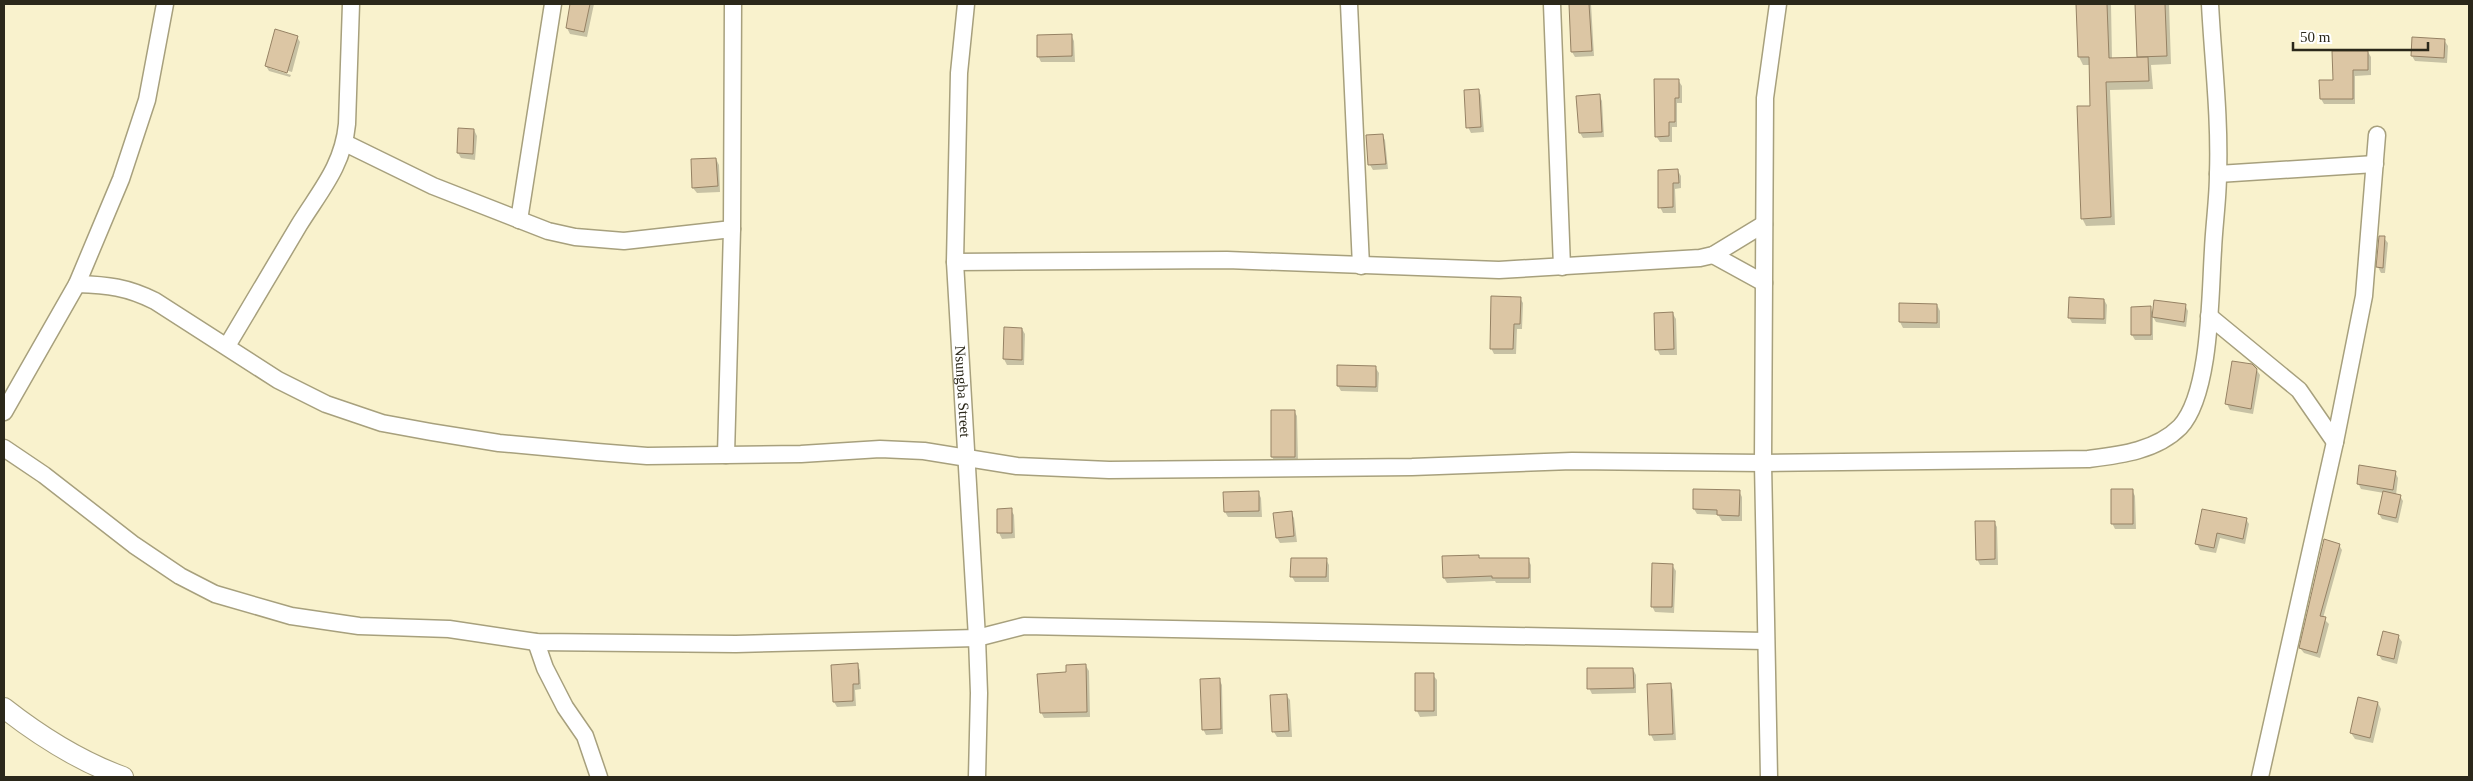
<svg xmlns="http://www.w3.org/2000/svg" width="2473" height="781" viewBox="0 0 2473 781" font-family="'Times New Roman',serif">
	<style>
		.shadow { fill: #0003 }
		.building { fill: #dcc6a4; stroke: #968264 }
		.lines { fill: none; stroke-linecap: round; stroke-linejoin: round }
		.minor-casing { stroke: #a7a07d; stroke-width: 19 }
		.tertiary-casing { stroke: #a7a07d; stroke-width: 22 }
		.minor { stroke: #fff; stroke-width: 16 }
		.tertiary { stroke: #fff; stroke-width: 20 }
		.labels { text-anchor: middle; stroke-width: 4; stroke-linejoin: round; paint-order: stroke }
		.street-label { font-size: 15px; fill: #2b281a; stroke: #fff }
	</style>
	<rect width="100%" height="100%" fill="#f9f2cd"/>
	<!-- shadow -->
	<path class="shadow" d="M572 4H594L587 37 570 34 567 28Z
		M1570 4H1591L1594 56 1575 57 1572 52Z
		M2077 4H2111L2112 60 2140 59 2136 4H2169L2171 64 2151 65 2153 89 2110 90 2115 225 2086 226 2082 218 2092 107 2091 65H2083L2079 57Z
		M1071 35 1074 41 1075 62H1041L1038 56Z
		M297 37 300 42 292 72 269 66V68L291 75 290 77 269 71 266 66Z
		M2444 40 2448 46 2447 63 2415 61 2412 56Z
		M2368 52 2371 57V75L2355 76V104H2324L2321 99 2334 81Z
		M1678 80 1682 86V103H1677V127H1672V142H1660L1656 136Z
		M1478 90 1481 95 1484 132 1471 133 1468 127Z
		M1599 95 1602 101 1604 137 1583 138 1580 133Z
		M474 130 477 136 475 160 461 158 458 153Z
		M1382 135 1385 140 1388 169 1373 170 1370 165 1367 136Z
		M716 159 719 165 720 192 697 193 693 188Z
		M1678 171 1681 176V188L1675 189 1676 213H1663L1660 207Z
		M2384 238 2388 243 2385 273H2381L2378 267Z
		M1520 298 1523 303 1522 329H1517L1516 354H1494L1491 348Z
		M2104 300 2107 305 2106 324 2072 323 2069 317Z
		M1937 305 1940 311V328H1903L1900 322Z
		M2185 305 2188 311 2186 327 2156 322 2153 317V340H2135L2132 335 2150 308 2153 314Z
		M1673 314 1676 319 1677 355H1660L1657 349Z
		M1005 328 1022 329 1025 334 1024 365H1007L1004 359Z
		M1375 367 1379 373 1378 392 1341 391 1338 386Z
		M2256 369 2260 375 2253 414 2230 410 2227 404Z
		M1294 411 1297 416 1298 462H1275L1272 457Z
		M2395 472 2398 478 2396 495 2400 496 2403 501 2398 523 2382 519 2379 514 2384 493 2361 489 2358 483Z
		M2132 490 2135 496 2136 529H2115L2112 523Z
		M1739 491 1742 497V521H1722L1718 515 1697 514 1694 509Z
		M1258 492 1261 498 1262 517H1228L1225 512Z
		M998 510H1011L1014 515 1015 538 1002 539 999 533Z
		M2203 510 2246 519 2249 524 2245 544 2220 538 2216 553 2200 550 2197 544Z
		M1291 512 1294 518 1297 542 1280 543 1277 538 1275 514Z
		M1994 522 1997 527 1998 565H1980L1977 559Z
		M2339 545 2342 550 2323 618 2329 624 2320 658 2304 653 2300 648Z
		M1478 556 1480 559H1528L1531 565V583H1496L1495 581 1447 583 1444 578Z
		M1326 559 1329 565V582H1295L1292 577Z
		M1672 565 1676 571 1674 613 1655 612 1652 606Z
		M2398 636 2402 642 2397 664 2382 660 2379 655Z
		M857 665 860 670 861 689 855 690 856 706 837 707 834 702Z
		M1086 666 1089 671 1090 717 1044 718 1041 712Z
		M1633 669 1636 675V693L1592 694 1589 688Z
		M1416 674 1433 675 1437 680V716L1420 717 1417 711Z
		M1219 679 1222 685 1223 734 1206 735 1203 729Z
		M1670 684 1673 690 1676 740 1654 741 1651 735 1648 685Z
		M1286 695 1290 700 1292 737H1277L1274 732 1272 696Z
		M2378 703 2381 709 2373 743 2355 739 2351 733Z"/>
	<!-- building -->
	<path class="building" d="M570 4H590L584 32 566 28Z
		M1569 4H1589L1592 51 1571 52Z
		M2076 4H2107L2109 58 2148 57 2149 81 2106 82 2111 217 2081 219 2077 106H2090L2089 57H2078Z
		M2135 4H2165L2167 56 2137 57Z
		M275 29 298 36 287 73 265 66Z
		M1072 34V56L1037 57V35Z
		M2412 37 2445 39 2444 58 2411 56Z
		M2332 51H2368V70H2353V99H2320L2319 80H2333Z
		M1654 79H1679V98H1675V122H1669V136L1655 137Z
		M1479 89 1481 127 1466 128 1464 90Z
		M1600 94 1602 132 1579 133 1576 96Z
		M458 128 474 129 473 154 457 153Z
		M1383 134 1386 164 1368 165 1366 135Z
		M716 158 718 186 692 188 691 159Z
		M1678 169 1679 183H1673V207L1658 208V170Z
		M2379 236H2385L2383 268 2376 267Z
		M1491 296 1521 297 1520 324H1514L1513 349H1490Z
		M2069 297 2104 299V319L2068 318Z
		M2154 300 2186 304 2184 322 2152 317Z
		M1899 303 1937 304V323L1899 322Z
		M2151 306V335H2131V307Z
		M1673 312 1674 349 1655 350 1654 313Z
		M1004 327 1022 328V360L1003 359Z
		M2232 361 2252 364 2257 369 2251 409 2225 404Z
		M1337 365 1376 366V387L1337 386Z
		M1271 410H1295V457H1271Z
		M2359 465 2396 471 2393 490 2357 484Z
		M1693 489 1740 490 1739 516 1717 515V510L1693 509Z
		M2111 489H2133V524H2111Z
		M1259 491V511L1224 512 1223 492Z
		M2383 491 2401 495 2396 518 2378 514Z
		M1012 508V533H997V509Z
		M2202 509 2247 518 2243 539 2217 533 2214 548 2195 544Z
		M1292 511 1294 536 1276 538 1273 513Z
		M1975 521H1995V559L1976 560Z
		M2324 539 2340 544 2320 616 2326 617 2317 653 2299 648Z
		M1479 555V558H1529V578H1492V576L1443 578 1442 556Z
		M1291 558H1327L1326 577H1290Z
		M1652 563 1673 564 1672 607H1651Z
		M2383 631 2399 635 2394 659 2377 655Z
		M858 663 859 684H853V701L833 702 831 665Z
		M1086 664 1087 712 1040 713 1037 674 1066 672V665Z
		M1587 668H1633L1634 688 1587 689Z
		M1415 673H1434V711H1415Z
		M1220 678 1221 729 1202 730 1200 679Z
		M1671 683 1673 734 1649 735 1647 684Z
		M1287 694 1289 731 1272 732 1270 695Z
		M2358 697 2378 702 2370 738 2350 733Z"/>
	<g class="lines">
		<!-- minor casing -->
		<g class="minor-casing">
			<g id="minor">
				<path id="s1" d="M966 4 959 73 955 262 977 638 979 693 977 777"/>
				<path d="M1349 4 1361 266"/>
				<path d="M1552 4 1562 267"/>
				<path d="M345 143 433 186 548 231 575 237 624 241 732 229"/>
				<path d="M2218 174 2375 164"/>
				<path d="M519 220 553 4"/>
				<path d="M1713 255 1764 283"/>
				<path d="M955 262 1227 260 1499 270 1700 258 1713 255 1764 224"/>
				<path d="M77 284C108 285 127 287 155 301L278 380 326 404 382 423 431 432 499 443 597 452 647 456 801 454 880 449 924 451 1017 466 1109 470 1412 467 1572 461 1763 463 2088 459C2120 455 2156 451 2180 427 2211 394 2210 294 2213 250 2214 225 2218 199 2218 174 2220 118 2213 60 2210 4"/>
				<path d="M2209 316 2299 390 2335 442"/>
				<path d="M227 346C251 306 275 265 299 225 320 191 343 166 347 124L351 4"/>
				<path d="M4 412 77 284 121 179 147 100 165 4"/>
				<path d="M4 448 44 475 134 545 180 576 215 594 291 616 359 626 449 629 536 642 736 644 977 638 1024 626 1765 641"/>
				<path d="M726 455 732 229 733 4"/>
				<path d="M536 642 545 668 565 707 585 736 599 777"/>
				<path d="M1769 777 1763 463 1765 98 1778 4"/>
				<path d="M2260 777 2335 442 2364 296 2377 135"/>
			</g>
		</g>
		<!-- tertiary casing -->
		<g class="tertiary-casing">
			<path id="tertiary" d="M4 708C41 737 79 761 123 777"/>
		</g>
		<!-- minor -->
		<use href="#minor" class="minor"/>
		<!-- tertiary -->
		<use href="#tertiary" class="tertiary"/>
	</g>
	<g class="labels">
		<!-- street labels -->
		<g class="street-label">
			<text dy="5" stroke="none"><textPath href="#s1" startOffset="388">Nsungba Street</textPath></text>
		</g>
	</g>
	<!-- border -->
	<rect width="2473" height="781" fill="none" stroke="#2b281a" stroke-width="10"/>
	<!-- scale -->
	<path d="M2293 42v8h135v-8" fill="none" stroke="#2b281a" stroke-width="2.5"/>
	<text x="2300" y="42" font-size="15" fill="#2b281a" stroke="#ffffff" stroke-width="4" paint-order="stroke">50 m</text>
</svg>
